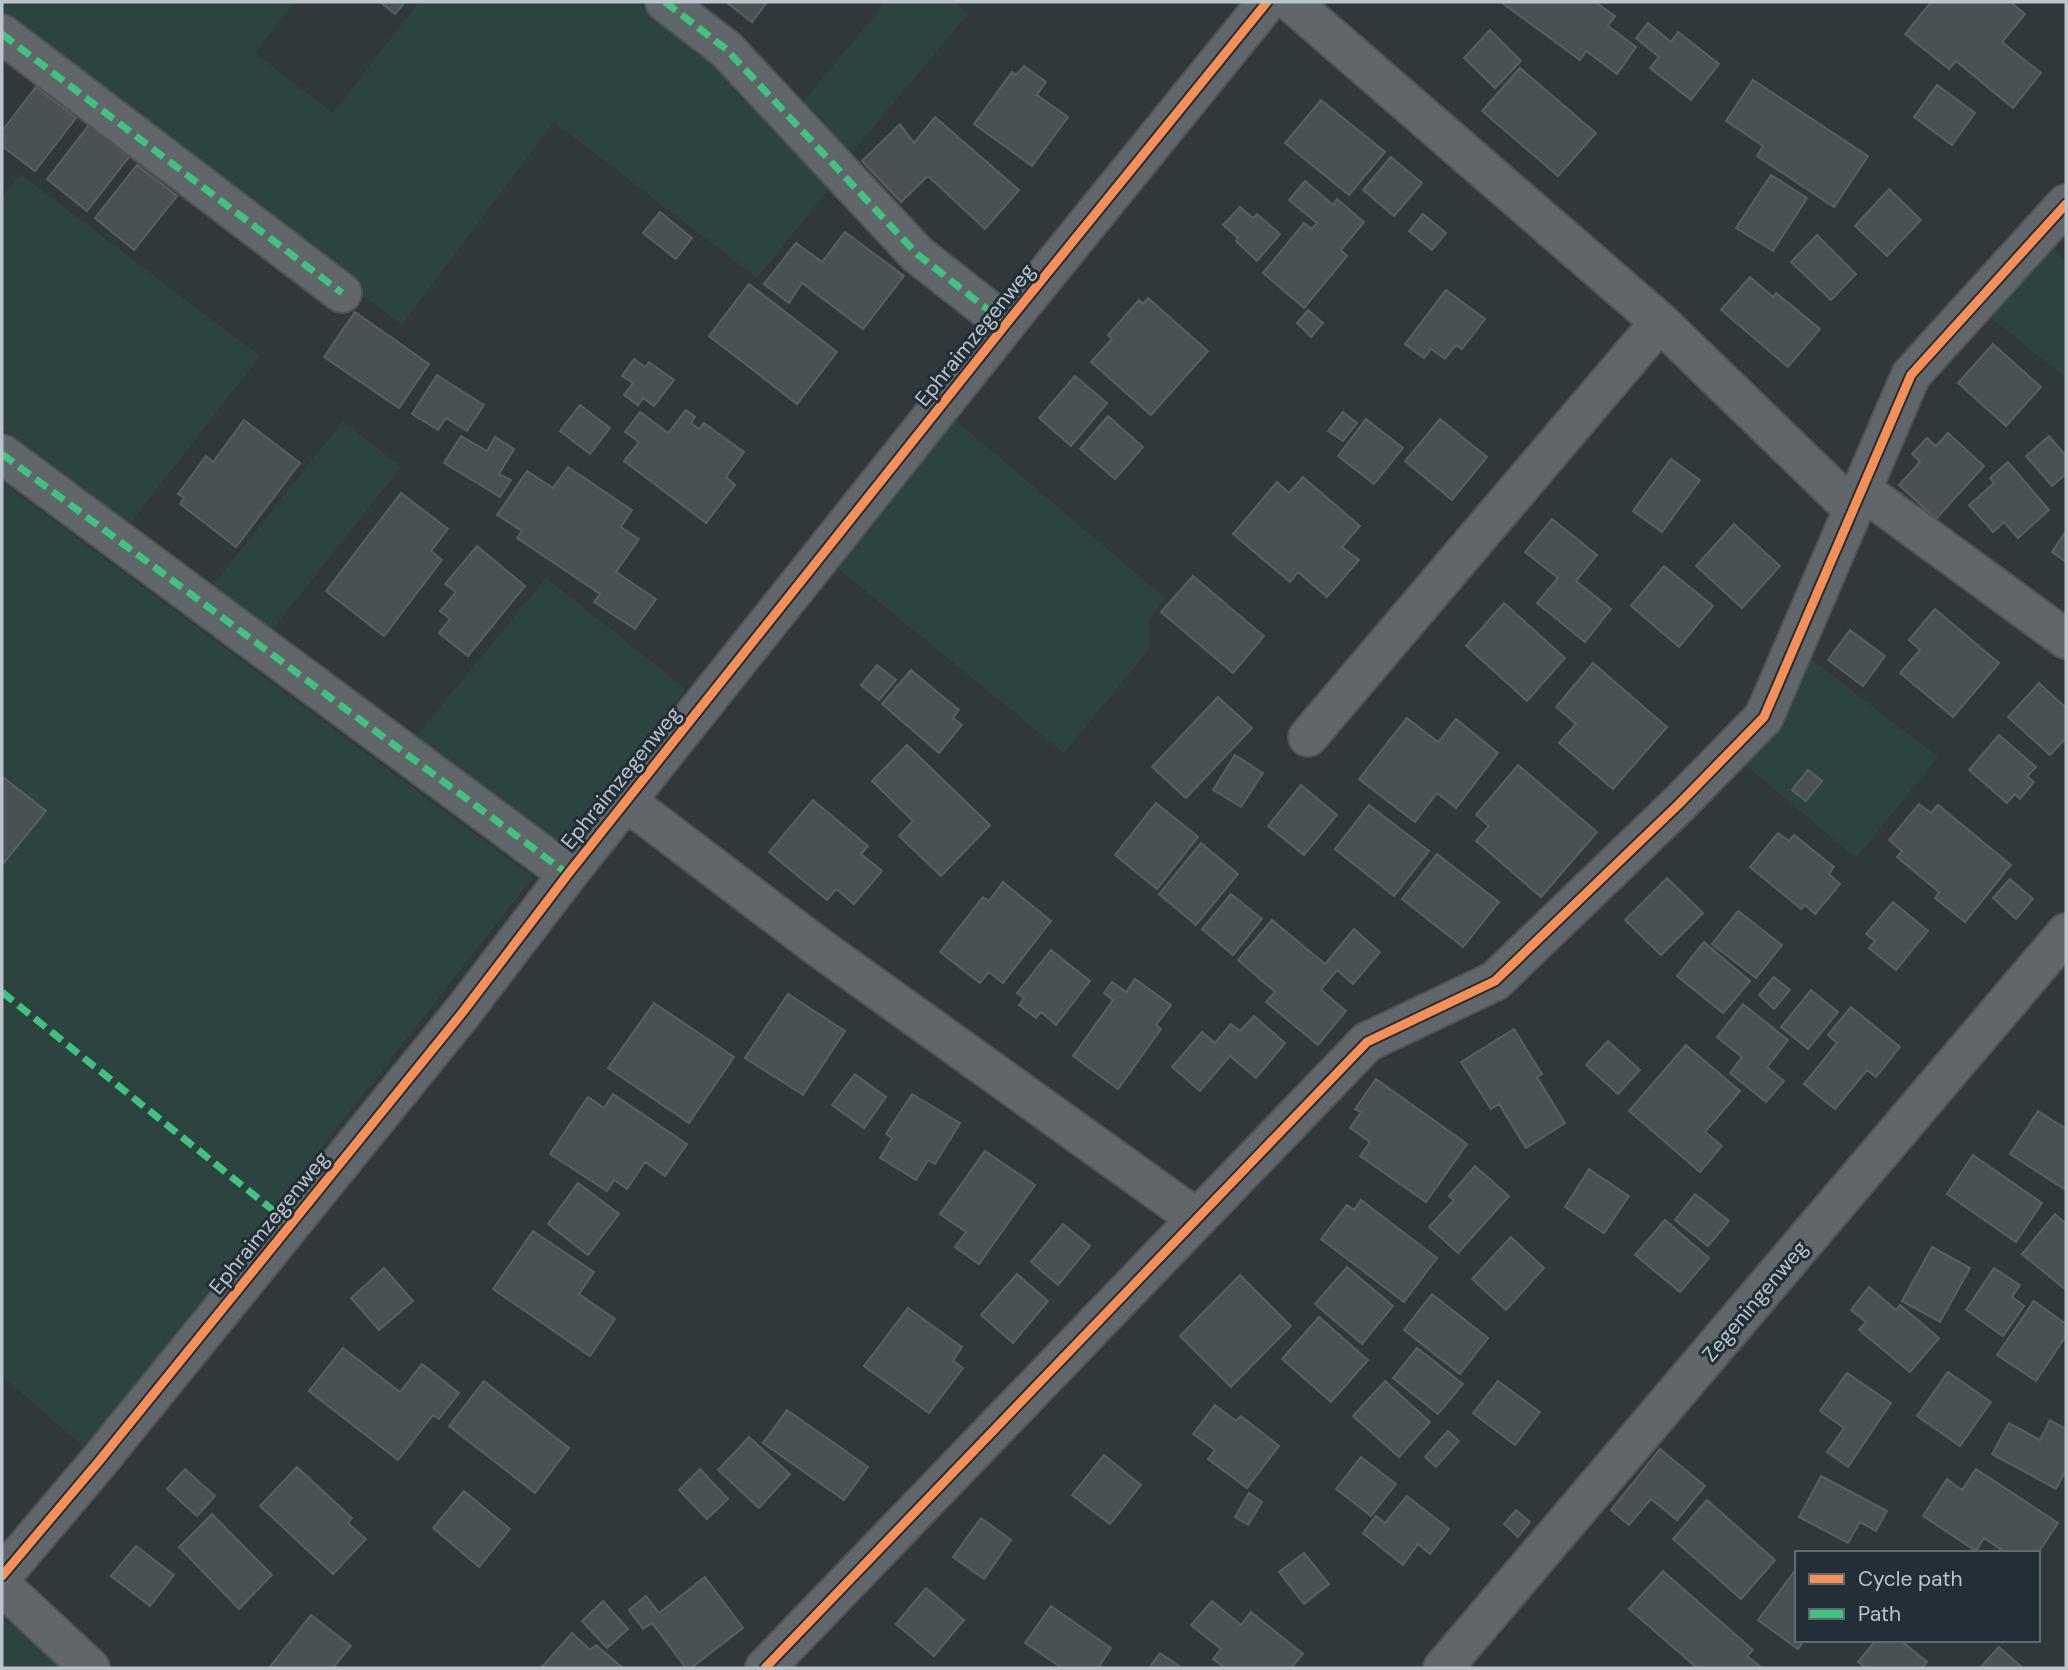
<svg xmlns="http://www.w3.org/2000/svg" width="2068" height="1670" viewBox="0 0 2068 1670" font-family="'DM Sans',sans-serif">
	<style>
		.green { fill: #2d4340 }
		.building { fill: #4a5155; stroke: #585f63; stroke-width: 2 }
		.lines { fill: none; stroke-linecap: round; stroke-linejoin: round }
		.street-casing { stroke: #4e5357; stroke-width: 42 }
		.street { stroke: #60666a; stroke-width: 38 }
		.quiet { stroke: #40c37c; stroke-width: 7; stroke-dasharray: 14 7; stroke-linecap: butt }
		.cycleway-casing { stroke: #222f37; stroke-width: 13 }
		.cycleway { stroke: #f78f57; stroke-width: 9 }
		.labels { text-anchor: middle; stroke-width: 6; stroke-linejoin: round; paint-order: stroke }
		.street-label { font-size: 21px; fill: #bbc5cb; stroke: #222f37 }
	</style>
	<rect width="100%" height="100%" fill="#30383c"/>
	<!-- green -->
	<path class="green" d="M2 2H295L255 53 333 113 419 2H636L714 62 829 189 757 278 554 122 402 325 2 24Z
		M886 2H954L968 14 843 163 797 109Z
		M20 174 260 356 128 526 2 428V197Z
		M2049 243 2066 261V378L1990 317Z
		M953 418 1165 598 1149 620 1150 648 1064 753 835 566Z
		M343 421 401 467 269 634 210 589Z
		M2 482 533 877 86 1449 2 1376Z
		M546 578 686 689 555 852 414 739Z
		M1802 652 1938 757 1856 858 1742 762Z
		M2 1622 22 1626 67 1668H2Z"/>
	<!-- building -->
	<path class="building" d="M380 2H405L395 14Z
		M726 2H767L752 22Z
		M1501 2H1595L1615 16 1608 26 1636 47 1617 74 1586 51 1580 60Z
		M1931 2H2011L2025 14 2002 42 2041 73 2013 108 1956 61 1949 69 1905 34Z
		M1648 23 1671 42 1678 32 1719 64 1691 100 1650 68 1659 57 1636 38Z
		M1490 30 1521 61 1495 88 1464 58Z
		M1024 66 1046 82 1037 95 1068 117 1032 166 974 124 1012 72 1016 75Z
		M1520 68 1596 133 1558 176 1482 111Z
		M1753 80 1868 156 1834 207 1757 156 1763 146 1726 121Z
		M1937 85 1975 113 1952 145 1914 117Z
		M36 87 76 118 35 171 2 146V131Z
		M1321 100 1385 152 1349 195 1285 143Z
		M935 117 1019 190 985 229 928 176 901 202 862 161 900 124 914 143Z
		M89 125 129 157 87 211 47 179Z
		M1391 157 1422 183 1394 216 1363 190Z
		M137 165 177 196 134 250 95 218Z
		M1771 175 1807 198 1773 251 1736 228Z
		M1305 181 1333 205 1337 199 1364 222 1341 250 1347 256 1304 308 1263 273 1304 223 1312 229 1317 223 1289 200Z
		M1889 189 1921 220 1887 256 1855 226Z
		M1240 207 1253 218 1257 214 1280 234 1257 261 1236 241 1238 238 1223 225Z
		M660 212 692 238 676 259 643 233Z
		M1423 214 1446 233 1432 250 1409 231Z
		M845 232 904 276 863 329 802 283 789 303 764 284 796 243 822 262Z
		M1817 235 1856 274 1831 300 1791 262Z
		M1750 277 1773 297 1776 293 1820 329 1788 367 1721 310Z
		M749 284 837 352 797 404 709 336Z
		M1446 290 1485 319 1462 349 1456 345 1445 359 1431 349 1424 358 1405 344Z
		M1148 298 1208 351 1151 415 1091 362 1112 339 1108 335 1139 300 1143 304Z
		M1308 310 1323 323 1311 337 1297 323Z
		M355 312 429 364 399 408 324 357Z
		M1993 344 2041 387 2006 426 1958 383Z
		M634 359 645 367 649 362 674 380 654 406 643 398 638 405 624 395 633 383 622 376Z
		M437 375 484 405 467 431 446 418 438 430 412 414Z
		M1075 376 1107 403 1071 446 1039 418Z
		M580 405 610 428 590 454 560 431Z
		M686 410 695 417 691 423 699 429 704 423 744 452 726 477 735 485 706 523 624 461 639 442 625 432 640 412 668 433Z
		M1343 412 1357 423 1343 441 1328 431Z
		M1108 416 1143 447 1115 479 1080 449Z
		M1366 419 1403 448 1374 484 1338 456Z
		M1440 419 1487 457 1452 500 1405 461Z
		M244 420 300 463 236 547 180 504 184 498 178 494 206 456 213 462Z
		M1948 433 1984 466 1936 519 1899 485 1920 462 1912 454 1927 438 1936 446Z
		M461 436 487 451 495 437 514 449 499 474 511 480 500 497 444 463Z
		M2049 436 2066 456V474L2052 486 2026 456Z
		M1671 459 1700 480 1662 532 1633 511Z
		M2008 462 2049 510 2018 538 2004 522 1993 532 1969 505 1994 483 1990 478Z
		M568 467 632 510 621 527 639 539 616 572 656 599 635 629 594 602 600 594 517 538 522 531 497 515 527 471 553 488Z
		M1303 477 1360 526 1342 547 1359 560 1327 597 1298 572 1290 582 1233 534 1277 482 1289 493Z
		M401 493 448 529 431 551 442 560 384 636 326 591Z
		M1552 519 1597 555 1576 581 1611 609 1585 642 1537 603 1558 578 1525 552Z
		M1734 524 1780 566 1742 608 1696 566Z
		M2066 531V562L2052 552Z
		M477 546 525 586 468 656 439 633 450 619 440 611 456 592 445 584Z
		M1664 566 1713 606 1679 647 1631 606Z
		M1193 576 1264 636 1233 673 1161 612Z
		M1504 603 1565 658 1527 701 1466 646Z
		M1935 609 1999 663 1953 717 1900 673 1920 650 1909 640Z
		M1850 630 1885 656 1863 686 1828 660Z
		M1593 663 1667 727 1613 789 1559 743 1576 724 1556 707Z
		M877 665 896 680 879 700 861 685Z
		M911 670 959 710 953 718 962 725 939 753 882 704Z
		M2039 683 2066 708V738L2050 755 2008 717Z
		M1218 697 1252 728 1186 798 1152 767Z
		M1407 718 1438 742 1456 719 1498 753 1456 808 1437 793 1415 822 1359 779Z
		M1999 735 2036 767 2027 776 2034 782 2020 799 2015 794 2007 803 1969 770Z
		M907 745 990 825 941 876 899 836 913 821 872 781Z
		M1235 755 1263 773 1241 807 1213 790Z
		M1518 765 1597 832 1541 897 1476 841 1489 826 1476 815Z
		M1808 770 1822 781 1806 801 1792 790Z
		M4 778 46 811 2 865V781Z
		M1301 785 1337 815 1304 855 1268 826Z
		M813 800 868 846 861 854 882 871 854 904 836 889 827 900 769 852Z
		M1156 803 1198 837 1157 889 1115 855Z
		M1919 804 1931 813 1938 805 2011 865 1965 922 1935 898 1939 892 1897 857 1902 851 1889 840Z
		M1369 805 1429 851 1394 896 1335 849Z
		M1778 833 1789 841 1794 835 1834 867 1829 874 1840 884 1815 914 1805 905 1801 909 1750 867Z
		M1201 843 1238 874 1196 925 1159 894Z
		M1437 854 1499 902 1463 947 1402 899Z
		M1667 878 1703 913 1661 955 1625 920Z
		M2010 879 2033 899 2016 919 1993 898Z
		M1003 882 1051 921 1003 983 989 972 980 983 940 952 983 897 989 901Z
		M1231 894 1262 919 1233 955 1202 929Z
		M1893 902 1928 931 1896 970 1869 948 1875 941 1866 934Z
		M1738 911 1782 945 1756 978 1712 944Z
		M1272 920 1325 964 1354 929 1380 952 1353 984 1337 970 1321 990 1346 1011 1318 1045 1266 1002 1275 992 1238 960Z
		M1704 942 1750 981 1723 1013 1677 976Z
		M1051 950 1090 981 1056 1025 1041 1012 1036 1018 1019 1005 1024 998 1017 993Z
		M1774 977 1790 990 1774 1009 1759 995Z
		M1135 979 1171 1005 1156 1025 1161 1029 1118 1089 1073 1056 1113 1000 1104 993 1112 982 1126 992Z
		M1811 990 1838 1012 1808 1049 1781 1027Z
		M788 994 845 1031 803 1095 745 1058Z
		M654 1003 734 1057 689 1123 608 1068Z
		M1743 1004 1788 1040 1767 1067 1784 1081 1766 1102 1730 1073 1742 1057 1717 1037Z
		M1851 1007 1900 1047 1876 1077 1867 1070 1835 1109 1804 1084 1837 1043 1828 1035Z
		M1254 1016 1285 1043 1256 1078 1230 1056 1200 1091 1172 1067 1202 1032 1215 1043 1231 1024 1240 1031Z
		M1514 1029 1542 1074 1537 1077 1565 1123 1526 1148 1499 1104 1491 1109 1461 1062Z
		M1608 1041 1640 1070 1618 1094 1586 1065Z
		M1686 1045 1740 1091 1705 1132 1722 1146 1700 1172 1629 1111Z
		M855 1074 886 1097 864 1128 832 1105Z
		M1376 1079 1467 1144 1426 1202 1360 1156 1370 1142 1350 1128 1361 1112 1355 1109Z
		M613 1094 687 1144 665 1176 645 1162 627 1189 614 1180 607 1191 550 1154 588 1097 604 1108Z
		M912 1094 960 1123 935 1164 928 1160 916 1180 880 1158 892 1138 886 1134Z
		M2038 1111 2066 1129V1185L2064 1189 2010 1154Z
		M985 1151 1035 1185 979 1264 955 1247 966 1232 940 1214Z
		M1973 1155 2042 1203 2016 1242 1947 1194Z
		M1475 1166 1509 1196 1458 1253 1429 1227 1454 1200 1449 1196Z
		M1589 1169 1629 1196 1604 1233 1565 1207Z
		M578 1183 619 1214 588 1255 548 1224Z
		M1695 1194 1729 1221 1708 1246 1675 1220Z
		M1361 1200 1437 1258 1404 1302 1321 1239 1347 1205 1354 1210Z
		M2055 1214 2066 1224V1290L2022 1254Z
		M1665 1220 1709 1258 1680 1292 1635 1255Z
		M1063 1224 1090 1246 1058 1285 1031 1262Z
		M533 1231 594 1272 579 1294 615 1319 590 1356 493 1289Z
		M1511 1237 1544 1268 1506 1310 1472 1279Z
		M1932 1247 1970 1268 1940 1322 1902 1301Z
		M1347 1267 1393 1306 1362 1344 1315 1304Z
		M384 1268 413 1301 379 1330 351 1298Z
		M1994 1268 2020 1285 2012 1297 2024 1306 2003 1336 1966 1310Z
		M1017 1274 1048 1301 1013 1343 981 1315Z
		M1240 1275 1291 1326 1231 1387 1180 1336Z
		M1869 1287 1896 1310 1900 1305 1939 1338 1910 1372 1859 1330 1866 1322 1851 1310Z
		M1432 1294 1488 1338 1460 1374 1404 1330Z
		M2034 1301 2066 1324V1336L2036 1381 1997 1355Z
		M908 1308 962 1347 953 1361 963 1368 929 1413 864 1366Z
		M1319 1317 1368 1360 1331 1402 1282 1359Z
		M343 1348 400 1392 422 1364 459 1393 439 1419 433 1415 398 1460 309 1391Z
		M1417 1348 1463 1384 1438 1414 1393 1378Z
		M1948 1372 1991 1402 1960 1446 1917 1416Z
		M1847 1373 1891 1403 1848 1467 1827 1452 1844 1428 1820 1411Z
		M484 1381 569 1448 535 1493 449 1426Z
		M1385 1381 1430 1422 1399 1457 1353 1416Z
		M1498 1381 1540 1412 1515 1445 1473 1413Z
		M1215 1405 1236 1421 1241 1416 1279 1446 1247 1488 1208 1459 1215 1450 1193 1434Z
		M787 1410 868 1467 844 1500 763 1443Z
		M2050 1420 2066 1429V1470L2056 1489 1992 1454 2009 1423 2040 1440Z
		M1448 1431 1459 1441 1436 1467 1425 1457Z
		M749 1437 790 1474 759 1508 718 1470Z
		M1660 1449 1705 1486 1677 1520 1651 1499 1629 1525 1611 1510Z
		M1104 1455 1141 1485 1110 1524 1072 1495Z
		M1361 1457 1396 1484 1371 1516 1336 1489Z
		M297 1467 352 1518 348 1523 366 1539 333 1574 260 1506Z
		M185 1469 215 1496 197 1516 167 1489Z
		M700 1469 728 1499 707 1519 679 1490Z
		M1976 1469 2058 1523 2038 1553H2006L1984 1538 1976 1551 1923 1516 1947 1479 1962 1490Z
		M1821 1476 1887 1511 1876 1531 1860 1522 1848 1543 1799 1517Z
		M464 1491 510 1529 479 1567 433 1528Z
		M1249 1493 1262 1502 1248 1525 1235 1517Z
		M1407 1496 1449 1529 1430 1554 1418 1544 1403 1565 1363 1533 1376 1516 1385 1523Z
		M1707 1500 1775 1560 1741 1599 1673 1539Z
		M1516 1510 1530 1522 1518 1537 1504 1524Z
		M212 1514 272 1575 239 1609 179 1547Z
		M981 1518 1011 1540 984 1579 953 1557Z
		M136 1546 174 1575 150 1606 111 1576Z
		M1304 1553 1329 1584 1304 1604 1279 1572Z
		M1797 1568V1640H1804L1798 1649 1758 1620Z
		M1663 1571 1753 1650 1747 1656 1762 1668H1697L1629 1609Z
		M705 1577 743 1628 691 1668H686L652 1623 643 1629 629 1610 646 1596 659 1613Z
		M926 1588 964 1620 934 1656 896 1624Z
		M603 1601 628 1629 607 1648 582 1621Z
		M1212 1601 1241 1625 1251 1612 1303 1654 1291 1668H1225L1213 1659 1221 1649 1191 1625Z
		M1051 1606 1111 1648 1098 1668H1062L1025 1643Z
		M311 1615 351 1646 333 1668H269Z
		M572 1633 590 1650 596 1645 623 1668H541Z
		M1876 1640H1900L1927 1662 1922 1668H1866L1858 1662Z
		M1999 1647 2023 1668H1980Z
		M1160 1653 1182 1668H1149Z"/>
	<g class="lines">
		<!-- street casing -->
		<g class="street-casing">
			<path id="street" d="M665 2 726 49 917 254 1006 324
				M1291 2 1660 322 1853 509
				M2 34 342 293
				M2 454 568 874
				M1862 490 2066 639
				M1308 737 1660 322
				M626 801 817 946 1196 1218
				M2 1576 100 1460 462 1013 568 874 1006 324 1267 2
				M2 1586 90 1668
				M765 1668 1367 1042 1495 981 1679 804 1764 717 1911 375 2066 204
				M1443 1668 2066 933"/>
		</g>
		<!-- street -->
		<use href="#street" class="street"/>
		<!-- quiet -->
		<path class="quiet" d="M665 2 726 49 917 254 1006 324
			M2 34 342 293
			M2 454 568 874
			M2 992 290 1224"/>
		<!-- cycleway casing -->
		<g class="cycleway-casing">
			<path id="cycleway" d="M2 1576 100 1460 462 1013 568 874 1006 324 1267 2
				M765 1668 1367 1042 1495 981 1679 804 1764 717 1911 375 2066 204"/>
		</g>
		<!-- cycleway -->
		<use href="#cycleway" class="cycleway"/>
	</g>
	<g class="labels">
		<!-- street labels -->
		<g class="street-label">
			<text transform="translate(975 335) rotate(-51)" y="7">Ephraimzegenweg</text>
			<text transform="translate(621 778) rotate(-51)" y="7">Ephraimzegenweg</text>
			<text transform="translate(269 1223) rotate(-51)" y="7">Ephraimzegenweg</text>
			<text transform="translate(1755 1301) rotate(-50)" y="7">Zegeningenweg</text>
		</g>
	</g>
	<!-- border -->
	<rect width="2068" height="1670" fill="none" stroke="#bbc5cb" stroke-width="7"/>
	<!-- legend -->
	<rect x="1795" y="1551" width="245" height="91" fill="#222f37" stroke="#5f6b72" stroke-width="2"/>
	<rect x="1809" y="1574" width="35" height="10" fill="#f78f57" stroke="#5f6b72" stroke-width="2"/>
	<text x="1858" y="1586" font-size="21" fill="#bbc5cb">Cycle path</text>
	<rect x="1809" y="1609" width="35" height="10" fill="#40c37c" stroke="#5f6b72" stroke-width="2"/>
	<text x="1858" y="1621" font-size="21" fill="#bbc5cb">Path</text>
</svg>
